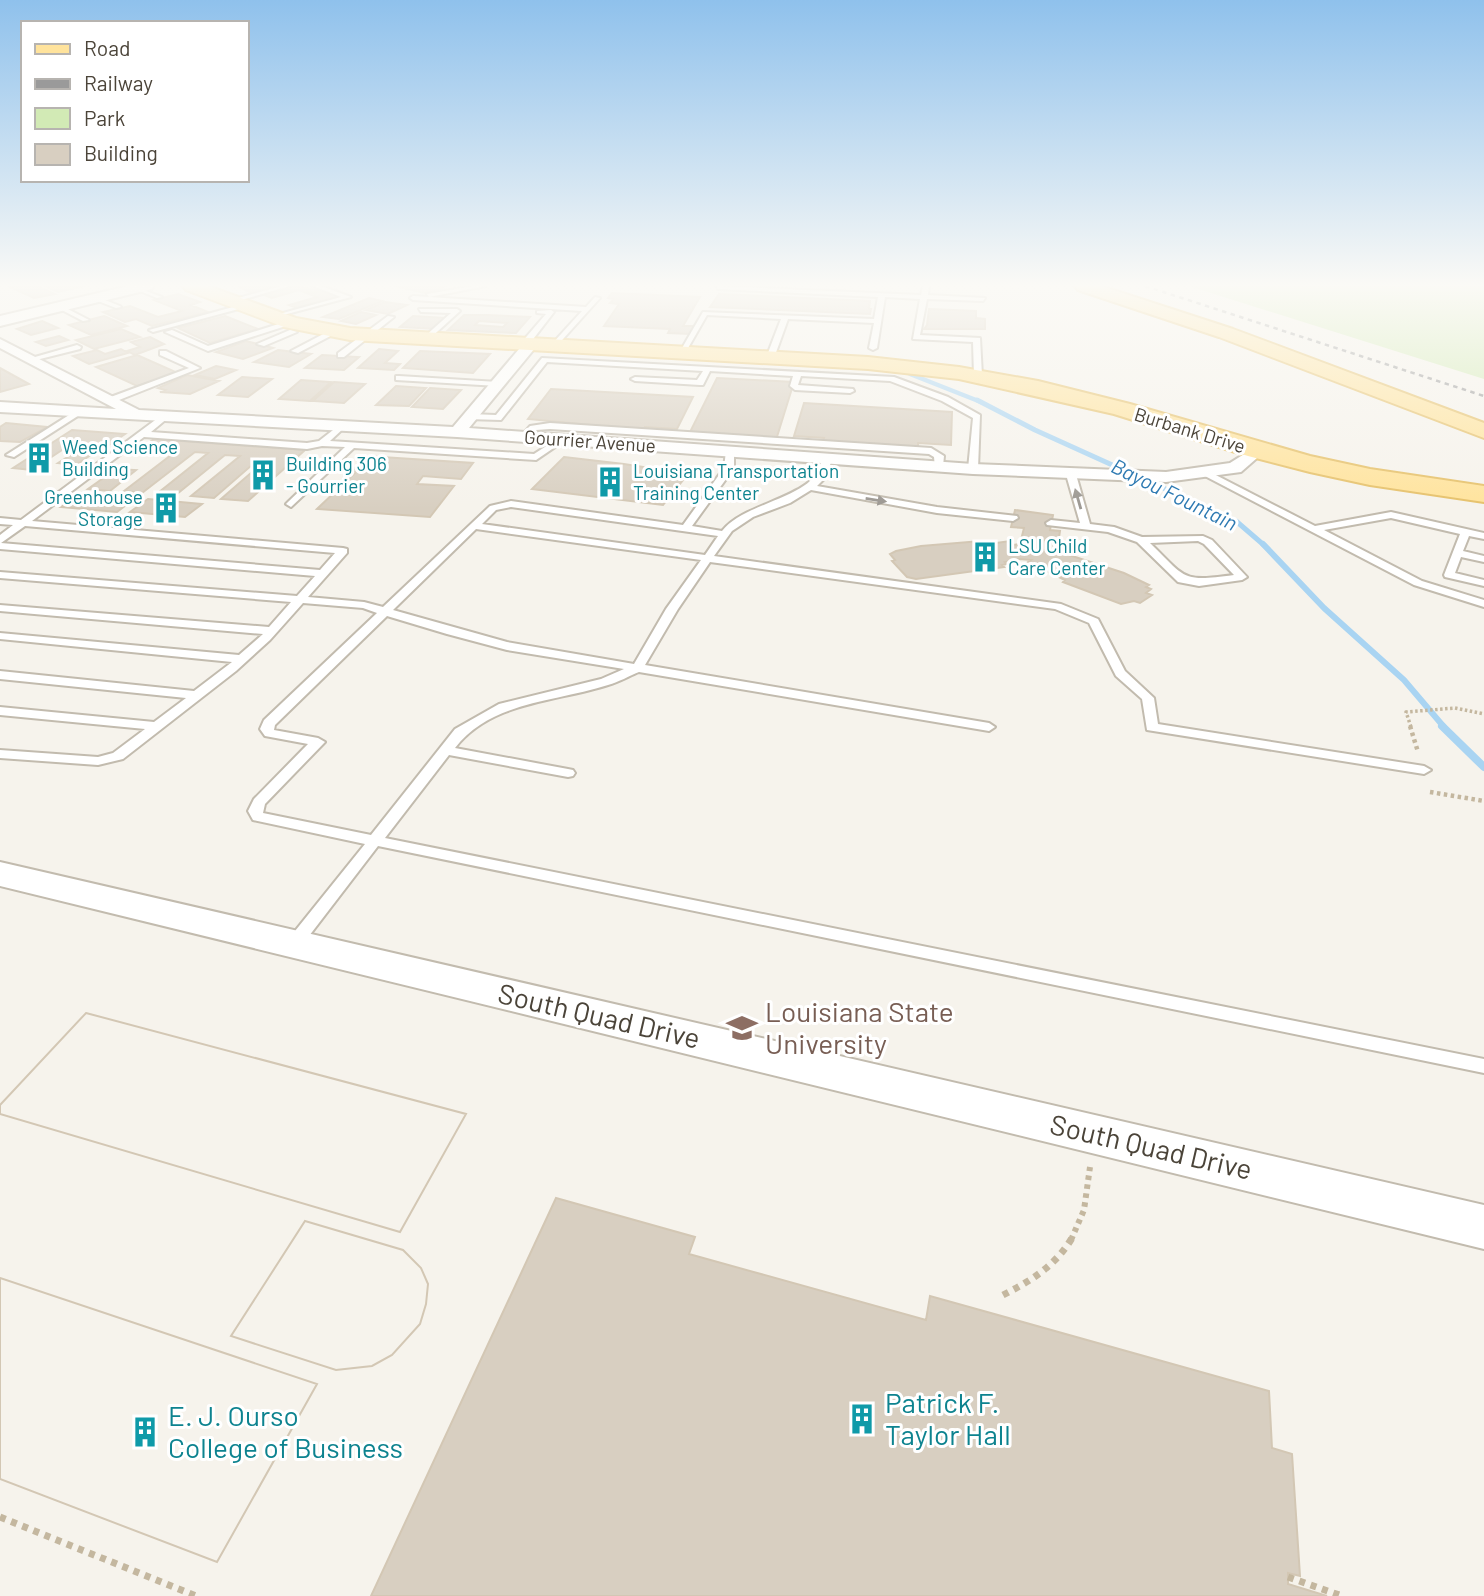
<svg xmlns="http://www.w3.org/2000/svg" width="1484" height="1596" viewBox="0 0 1484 1596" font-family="Barlow,sans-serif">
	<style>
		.green { fill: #d2eab5 }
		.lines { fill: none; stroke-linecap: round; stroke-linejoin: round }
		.stream-far3 { stroke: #a9d4f2; stroke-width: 4.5 }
		.stream-far2 { stroke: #a9d4f2; stroke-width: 5 }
		.stream-far1 { stroke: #a9d4f2; stroke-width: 6 }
		.stream { stroke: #a9d4f2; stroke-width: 8 }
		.building { fill: #d8cfc1; stroke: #d3c7b4; stroke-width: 2; fill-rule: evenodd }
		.service-casing { stroke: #c2bbae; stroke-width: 4 }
		.minor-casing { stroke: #c2bbae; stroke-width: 4 }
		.tertiary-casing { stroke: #c2bbae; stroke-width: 4 }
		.primary-casing { stroke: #e6c16a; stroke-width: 4 }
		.path-far3 { stroke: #c4b79f; stroke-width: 3.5; stroke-dasharray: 2.5 2.5; stroke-linecap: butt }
		.path-far2 { stroke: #c4b79f; stroke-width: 4.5; stroke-dasharray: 3.5 3.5; stroke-linecap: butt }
		.path-far1 { stroke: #c4b79f; stroke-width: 6; stroke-dasharray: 4.5 4.5; stroke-linecap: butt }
		.path { stroke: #c4b79f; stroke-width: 7; stroke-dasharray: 6 6; stroke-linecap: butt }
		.service { fill: #fff; fill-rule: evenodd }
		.minor { fill: #fff; fill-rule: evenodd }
		.tertiary { fill: #fff; fill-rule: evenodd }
		.primary { fill: #ffe39c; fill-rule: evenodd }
		.rail { stroke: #9a9a9a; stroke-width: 2.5; stroke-dasharray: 4.5 4.5; stroke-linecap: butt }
		.oneway { fill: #9c9892 }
		.labels { text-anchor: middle; stroke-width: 6; stroke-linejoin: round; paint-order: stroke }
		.far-street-label { font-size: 19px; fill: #4b4439; stroke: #fff }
		.far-culture-label { font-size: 19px; fill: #0d838f; stroke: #fff; text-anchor: start }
		.far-water-label { font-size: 21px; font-style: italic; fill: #2e7ab2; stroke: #fff }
		.near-education-label { font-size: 28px; fill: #785e54; stroke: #fff; text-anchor: start }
		.near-street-label { font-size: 28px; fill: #4b4439; stroke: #fff }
		.near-culture-label { font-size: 28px; fill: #0d838f; stroke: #fff; text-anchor: start }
	</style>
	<rect width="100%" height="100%" fill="#f6f3ec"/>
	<!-- green -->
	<path class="green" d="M1189 286H1484V379Z"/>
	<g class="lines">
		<!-- stream-far3 -->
		<path class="stream-far3" d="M910 374 981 402"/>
		<!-- stream-far2 -->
		<path class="stream-far2" d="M977 400 1035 430 1236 521 1265 546"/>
		<!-- stream-far1 -->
		<path class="stream-far1" d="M1263 544 1324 608 1404 680 1444 727"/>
		<!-- stream -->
		<path class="stream" d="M1442 726 1484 767"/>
	</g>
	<!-- building -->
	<path class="building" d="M8 286H37L55 294 34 298Z
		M45 286H84L58 292Z
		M238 286H279L251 293Z
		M292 286 319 290 306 293 299 290 272 298 261 294Z
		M395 286H447L425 293Z
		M322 291 341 297 300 309 289 305 317 297 309 294Z
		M612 293 700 297 683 326H694L691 334 668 333 670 329 604 326 619 304 610 303 614 299 608 298Z
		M178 294 200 302 191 305 208 312 152 326 136 319 125 322 103 312 130 306 158 317 182 311 154 300Z
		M719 294 870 301 869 309H871L870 314 710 307Z
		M369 298 382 301 339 319 323 317Z
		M385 302 407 305 388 314 366 310Z
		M929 309 976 311V318L985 319V329H924L927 325Z
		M361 312 376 315 356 324 341 321Z
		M464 315H487L530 317 516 333 448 330ZM479 321 507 323 503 327 475 325Z
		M104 316 127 326 91 335 69 325Z
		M225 316 258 329 210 343 178 328Z
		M413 316 448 318 436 329 400 327Z
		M42 321 58 328 31 335 17 329Z
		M121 329 140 337 94 349 76 340Z
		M59 336 68 340 46 346 36 342Z
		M150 337 164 344 135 355 127 351 140 347 131 342Z
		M246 341 273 348 243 359 216 352Z
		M121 349 128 353 89 364 73 356 97 350 105 354Z
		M379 349 398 351 385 363 400 364 394 370 358 368Z
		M278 350 311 354 289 367 254 362Z
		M420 351 490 354 473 373 403 368Z
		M137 355 178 373 137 386 96 367Z
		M322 355 359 357 344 370 305 368Z
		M216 366 236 370 215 379 195 375Z
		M0 368 29 384 0 392Z
		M187 375 219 381 190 394 160 392 165 390 158 388Z
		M242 377 272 379 248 397 218 395Z
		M717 378 794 382 776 440 689 434Z
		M301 380 331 382 310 401 279 399Z
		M334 382 365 384 344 403 313 401Z
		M396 386 426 388 409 406 376 405Z
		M430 388 461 390 443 409 412 407Z
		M551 389 693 397 677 429 645 427 644 430 528 419Z
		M804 403 952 412 951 445 918 443V447L823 441 824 438 794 436Z
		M6 423 47 427 20 442 0 441V427Z
		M72 430 125 434 103 449 68 446 32 470 13 468Z
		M154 439 305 450 248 501 221 499 268 458H260L214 498 191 496 240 456 225 455 177 494 158 493 208 453 195 452 142 493 124 491 175 452 139 450Z
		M77 451 95 452 76 465 58 463Z
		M366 456 473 463 461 479 423 476 417 484 454 486 430 517 317 509 356 472 352 471Z
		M564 457 624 464 688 474 663 505 532 489Z
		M116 469 136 470 110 491 88 489Z
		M79 494 134 499 117 512 61 507Z
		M148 499 202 504 185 517 130 512Z
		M1015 510 1053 515 1050 530 1060 531 1057 551 1124 573 1149 585 1146 587 1151 589 1146 593 1152 595 1140 603 1134 601 1121 604 1063 582 1065 580 1028 562 1031 560 1019 559 1005 562 1007 564 1002 565 1004 567 916 579 907 577 892 561 895 560 890 554 896 551 921 546 981 541 989 544 1010 541 1013 545 1020 544 1024 528 1011 527Z
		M86 1013 466 1114 400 1232 0 1114V1105Z
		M86 1013 466 1114 400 1232 0 1114V1105Z
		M556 1198 695 1237 689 1254 926 1320 930 1296 1269 1391 1272 1448 1292 1454 1300 1576 1288 1573V1584L1327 1596H371Z
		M305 1221 403 1250 421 1268 428 1284 426 1304 420 1324 392 1355 372 1366 336 1370 231 1336Z
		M305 1221 403 1250 421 1268 428 1284 426 1304 420 1324 392 1355 372 1366 336 1370 231 1336Z
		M0 1278 317 1384 217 1562 0 1479Z
		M0 1278 317 1384 217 1562 0 1479Z"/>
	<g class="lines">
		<!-- service casing -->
		<g class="service-casing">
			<path id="service" d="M281 286H290L231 303 228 301Z
				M313 286H321L351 297 272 318V316L341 297Z
				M473 286H486L429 297 586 307 595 297 600 298 554 349H551V345L582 311 413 300 410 298 413 296 429 297 427 294Z
				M716 286 921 295 923 286H929L928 295 985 298 983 301 927 299 920 335 980 338 982 376 978 378 974 376 973 342 913 339 920 299 885 297 877 348 873 350 869 348 874 323 788 319 774 358 770 360 766 358 781 319 707 315 684 355H678L703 312 874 319 878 297 718 289Z
				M135 287 162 297 157 298 135 289Z
				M95 296 120 306 121 307 116 308 93 299Z
				M244 304 246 307 153 332 149 330Z
				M56 305H60L89 320 83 321 56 307Z
				M419 309H457L460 311 427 341 423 339 424 337 451 313 421 312Z
				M537 311 551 310 554 312 527 347H521V343L546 314 537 313Z
				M388 316 394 317 344 357H338V353Z
				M288 321 295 323 208 351 165 332 172 330 208 346Z
				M290 330 297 332 264 346 257 344Z
				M331 330 338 332 298 353 291 351Z
				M77 345 81 347 80 349 32 361 28 359Z
				M160 351H166L200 368 114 402H108V398L189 368 160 355Z
				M542 358 894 377 948 397 980 415 978 469 973 472 968 469 973 418 942 401 890 381 801 376 798 385 853 389 854 391 850 393 795 390 790 386 793 376 710 371 703 385H700L635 381 631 379 635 377 697 380 703 371 547 362 501 420 467 419 466 417 470 414 496 415Z
				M399 376 498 382 502 384 498 386 396 380V376Z
				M77 410 84 412 14 457 6 455Z
				M162 415 169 417 151 432 307 443 319 441 342 423 346 426 330 441 534 454 548 445 542 438 543 436H549L558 445 536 460 354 448 291 507 286 504 288 502 345 447 322 446 307 449 144 437 32 521 343 548 347 549V553L308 597 364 602 383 607 490 506 511 501 683 525 724 468 726 451 730 448 734 451V468L692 526 722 531C739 509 781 502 805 485 818 477 818 461 828 455L833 458 824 479 817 486 937 507 1017 516 1018 518 1013 521 937 513 811 490 790 503 753 517 732 531 714 556 1061 604 1098 619 1125 671 1154 698 1158 724 1424 766 1431 770 1424 774 1147 730 1142 699 1116 676 1089 623 1055 609 710 562 678 609 645 665 989 723 995 727 989 731 639 672C629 676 619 682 608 685 556 702 491 701 455 748L568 769 573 770 575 773 573 776 568 777 449 755 385 838 1484 1059V1073L378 846 299 949H287L285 945 287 941 365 844 253 820 248 811 254 799 308 744 265 736 260 729 264 720 377 613 363 608 303 603 270 640 236 671 123 759 98 765 0 758V750L98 757 113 753 145 729 0 715V707L154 722 186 698 0 679V671L194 691 232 662 0 639V633L239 655 263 634 0 611V605L269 627 291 602 0 578V572L297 596 315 576 0 549V535L13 525 0 524V518L21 520ZM511 507 718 536 705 555 482 524 496 510ZM25 526 335 553 320 570 1 543ZM476 529 701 560 666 609 634 664 507 642 393 610ZM387 616 447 634 507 650 624 669 601 679 499 704 455 729 371 835 263 813 265 804 325 742 318 738 274 730 275 725Z
				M550 423 931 448 944 456 943 466 935 468 934 457 929 454 550 429 536 430 527 439 520 437 530 426Z
				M1067 469 1075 471 1090 524 1114 527 1142 537 1203 536 1212 540 1247 577 1242 580 1199 586 1178 582 1137 542 1108 532 1047 525 1046 523 1051 520 1080 523 1065 471ZM1198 541 1204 544 1234 575C1181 582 1187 579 1150 543Z
				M1206 470 1315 526 1391 512 1484 533V539L1469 536 1463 551 1484 556V562L1461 557 1455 573 1484 580V586L1445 577 1444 575 1460 534 1391 518 1324 530 1422 581 1484 600V607L1414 585 1203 475 1201 473Z"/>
		</g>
		<!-- minor casing -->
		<g class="minor-casing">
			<path id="minor" d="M0 339 139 410 453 427 525 342 530 341 537 345 535 348 469 428 973 464 1166 472 1230 463 1257 446 1265 451 1241 472 1166 482 973 474 457 437 0 412V402L116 409 0 348Z"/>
		</g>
		<!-- tertiary casing -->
		<g class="tertiary-casing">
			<path id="tertiary" d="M128 286H154L152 289 0 326V316Z
				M0 862 1484 1205V1249L0 886Z"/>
		</g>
		<!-- primary casing -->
		<g class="primary-casing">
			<path id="primary" d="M183 286H208L296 318 350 328 868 357 959 367 1038 381 1130 404 1310 456 1370 469 1484 486V502L1370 485 1310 472 1248 456 1114 414 959 379 868 369 350 340 284 327 186 290Z
				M1075 286H1101L1233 329 1484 423V438L1219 337 1078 290Z"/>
		</g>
		<!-- path-far3 -->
		<path class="path-far3" d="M1411 727 1406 712 1455 708 1484 714"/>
		<!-- path-far2 -->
		<path class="path-far2" d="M1410 726 1418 752
			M1430 792 1484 801"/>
		<!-- path-far1 -->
		<path class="path-far1" d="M1071 1240 1084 1210 1090 1167"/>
		<!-- path -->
		<path class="path" d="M1003 1295C1031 1281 1056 1265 1072 1238
			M0 1517 196 1596
			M1288 1577 1342 1596"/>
		<!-- service -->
		<use href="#service" class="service"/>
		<!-- minor -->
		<use href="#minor" class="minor"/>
		<!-- tertiary -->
		<use href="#tertiary" class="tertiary"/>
		<!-- primary -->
		<use href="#primary" class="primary"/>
		<!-- rail -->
		<path class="rail" d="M1145 286 1484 396"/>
	</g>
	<!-- one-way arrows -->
	<defs><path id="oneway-solid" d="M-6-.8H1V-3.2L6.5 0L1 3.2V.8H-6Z" transform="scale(1.75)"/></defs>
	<g class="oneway">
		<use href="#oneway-solid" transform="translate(1078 499) rotate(-106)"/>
		<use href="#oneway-solid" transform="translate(876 500) rotate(9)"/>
	</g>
	<!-- sky -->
	<linearGradient id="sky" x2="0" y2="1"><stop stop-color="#8fc1ec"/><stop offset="0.56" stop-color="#fbfaf6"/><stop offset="1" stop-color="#fbfaf6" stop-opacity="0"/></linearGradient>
	<rect width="1484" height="509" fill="url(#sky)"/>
	<!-- icons -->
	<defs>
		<g id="building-bare" transform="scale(2.415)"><path d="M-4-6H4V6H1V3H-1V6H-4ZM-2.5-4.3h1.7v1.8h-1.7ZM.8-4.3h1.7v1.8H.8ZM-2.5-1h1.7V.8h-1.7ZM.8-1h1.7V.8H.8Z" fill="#0f9aa8" stroke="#fff" stroke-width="2.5" paint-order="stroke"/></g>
		<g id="university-bare" transform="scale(2.415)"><path d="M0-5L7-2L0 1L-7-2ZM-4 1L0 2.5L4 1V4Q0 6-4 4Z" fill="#8d6e63" stroke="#fff" stroke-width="2.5" paint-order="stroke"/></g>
	</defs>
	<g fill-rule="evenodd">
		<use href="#building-bare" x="39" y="458"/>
		<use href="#building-bare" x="263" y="475"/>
		<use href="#building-bare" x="610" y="482"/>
		<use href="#building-bare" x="166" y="508"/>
		<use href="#building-bare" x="985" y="557"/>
		<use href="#university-bare" x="742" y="1028"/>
		<use href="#building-bare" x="862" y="1419"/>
		<use href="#building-bare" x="145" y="1432"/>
	</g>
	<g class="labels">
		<!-- far-street labels -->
		<g class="far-street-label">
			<text transform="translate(1190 430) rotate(17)" y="7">Burbank Drive</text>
			<text transform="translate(590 441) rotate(4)" y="7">Gourrier Avenue</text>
		</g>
		<!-- far-culture labels -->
		<g class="far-culture-label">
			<text x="62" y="454">Weed Science<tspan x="62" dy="22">Building</tspan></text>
			<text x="286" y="471">Building 306<tspan x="286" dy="22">- Gourrier</tspan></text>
			<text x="633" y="478">Louisiana Transportation<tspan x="633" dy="22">Training Center</tspan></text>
			<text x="143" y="504" text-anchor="end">Greenhouse<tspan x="143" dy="22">Storage</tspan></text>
			<text x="1008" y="553">LSU Child<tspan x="1008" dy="22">Care Center</tspan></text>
		</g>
		<!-- far-water labels -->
		<g class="far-water-label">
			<text transform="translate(1174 495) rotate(26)" y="7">Bayou Fountain</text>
		</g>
		<!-- near-education labels -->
		<g class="near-education-label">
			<text x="765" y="1022">Louisiana State<tspan x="765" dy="32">University</tspan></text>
		</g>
		<!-- near-street labels -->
		<g class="near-street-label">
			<text transform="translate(599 1016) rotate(13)" y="10">South Quad Drive</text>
			<text transform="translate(1151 1147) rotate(13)" y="10">South Quad Drive</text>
		</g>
		<!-- near-culture labels -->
		<g class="near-culture-label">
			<text x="885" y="1413">Patrick F.<tspan x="885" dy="32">Taylor Hall</tspan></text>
			<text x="168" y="1426">E. J. Ourso<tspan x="168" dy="32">College of Business</tspan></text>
		</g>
	</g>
	<!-- legend -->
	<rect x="21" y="21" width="228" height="161" fill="#ffffff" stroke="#b7b4b0" stroke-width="2"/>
	<rect x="35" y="44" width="35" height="10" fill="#ffe39c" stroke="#b7b4b0" stroke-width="2"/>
	<text x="84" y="56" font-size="21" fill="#4b4439">Road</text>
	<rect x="35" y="79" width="35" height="10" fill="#9a9a9a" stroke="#b7b4b0" stroke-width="2"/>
	<text x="84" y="91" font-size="21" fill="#4b4439">Railway</text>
	<rect x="35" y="108" width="35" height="21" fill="#d2eab5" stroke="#b7b4b0" stroke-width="2"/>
	<text x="84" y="126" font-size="21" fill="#4b4439">Park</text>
	<rect x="35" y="144" width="35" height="21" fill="#d8cfc1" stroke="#b7b4b0" stroke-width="2"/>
	<text x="84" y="161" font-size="21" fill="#4b4439">Building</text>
</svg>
